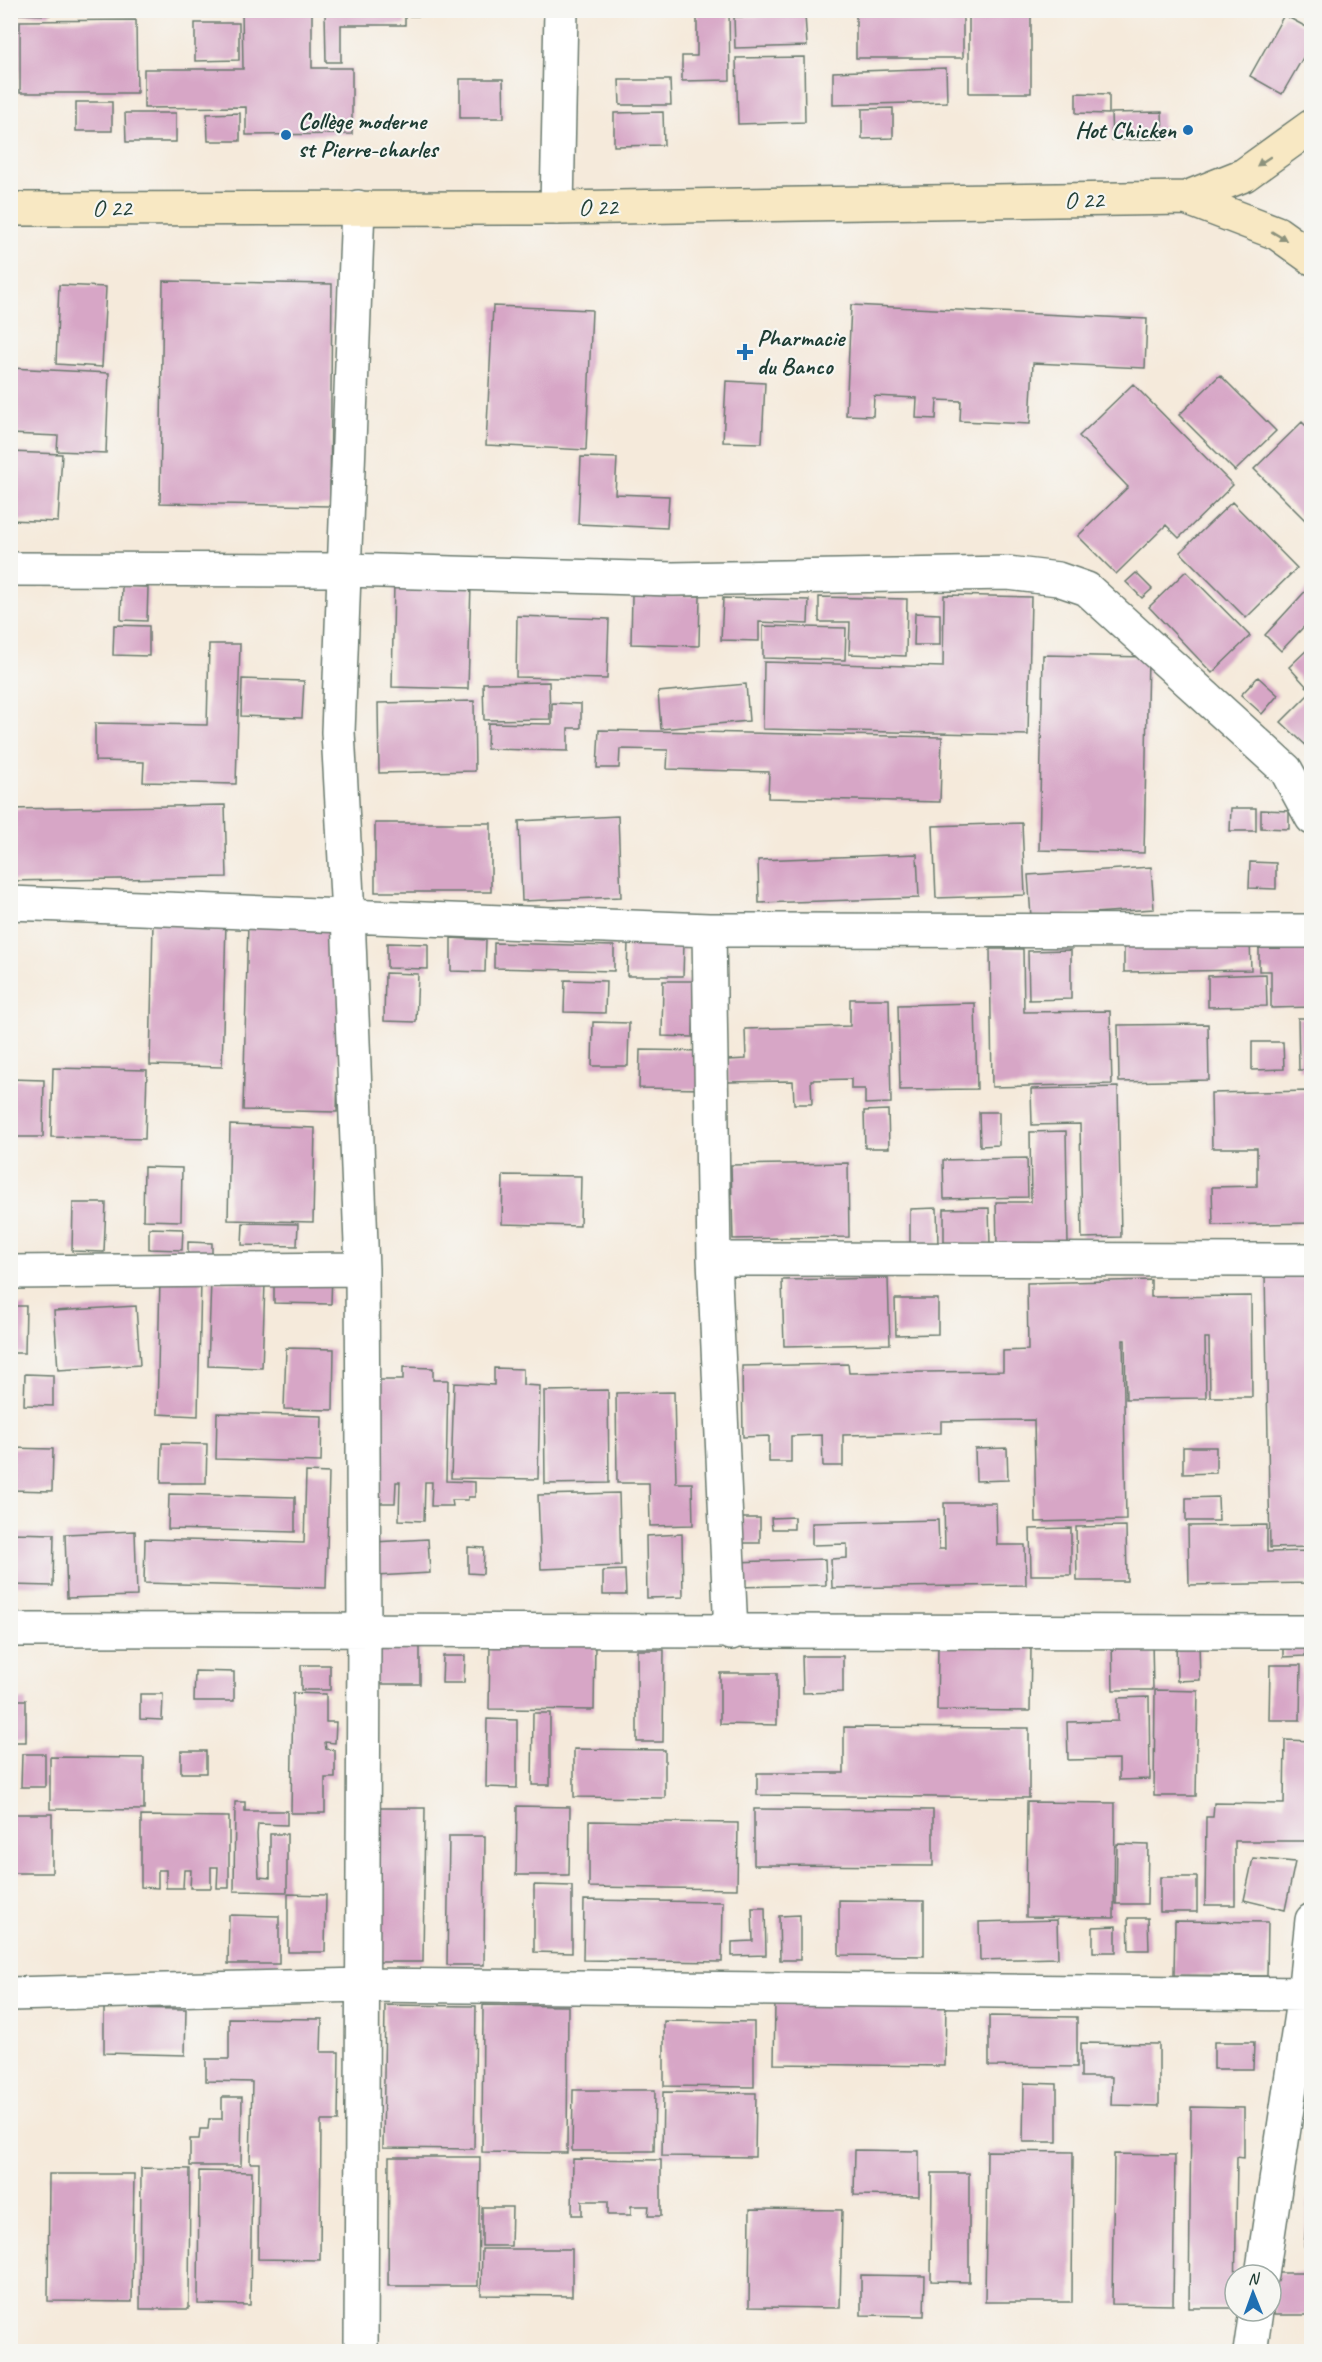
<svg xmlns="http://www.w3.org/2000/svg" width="1322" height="2362" viewBox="0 0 1322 2362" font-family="Caveat,sans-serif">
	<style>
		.building { fill: #d7a6c6 }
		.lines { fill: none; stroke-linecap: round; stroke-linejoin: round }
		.street-casing { stroke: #6a7a6e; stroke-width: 36 }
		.secondary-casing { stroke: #6a7a6e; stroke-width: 36 }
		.street { stroke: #fff; stroke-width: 33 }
		.secondary { stroke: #f8e8c3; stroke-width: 33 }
		.oneway { fill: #8c927c }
		.poi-dot { fill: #1f6fb2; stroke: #f6f6f2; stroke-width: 2 }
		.labels { text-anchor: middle; stroke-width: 4.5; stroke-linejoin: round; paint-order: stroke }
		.poi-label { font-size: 24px; font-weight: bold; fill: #1f3d34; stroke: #f6f6f2; text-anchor: start }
		.street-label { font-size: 24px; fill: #1f3d34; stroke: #f6f6f2 }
	</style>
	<rect width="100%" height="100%" fill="#f6f6f2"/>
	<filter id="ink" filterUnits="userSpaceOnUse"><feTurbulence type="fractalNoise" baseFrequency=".0167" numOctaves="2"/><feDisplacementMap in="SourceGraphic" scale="12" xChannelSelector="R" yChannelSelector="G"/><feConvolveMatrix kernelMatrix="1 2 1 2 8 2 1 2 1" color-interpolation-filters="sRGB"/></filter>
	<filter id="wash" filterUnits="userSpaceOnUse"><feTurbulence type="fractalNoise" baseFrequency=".008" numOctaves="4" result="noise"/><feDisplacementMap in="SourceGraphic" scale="24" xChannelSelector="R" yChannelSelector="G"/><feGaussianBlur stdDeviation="1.35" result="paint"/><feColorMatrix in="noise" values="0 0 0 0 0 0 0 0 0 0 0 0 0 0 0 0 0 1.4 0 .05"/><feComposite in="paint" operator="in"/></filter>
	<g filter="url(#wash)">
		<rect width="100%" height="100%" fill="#f5eadb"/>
		<g id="blocks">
			<!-- building -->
			<path class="building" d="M17 10H50V15L18 14Z
				M242 10H312V68H352V134L246 135V107L144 108V69H243Z
				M405 10V25H341V62H326L325 11Z
				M408 10H489V16H408Z
				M697 10H729L730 80 682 81V56H697Z
				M856 10H963V58H856Z
				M969 10H1031V93H969Z
				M805 15 807 46 735 48 734 17Z
				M1284 15 1312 30V42L1282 94 1250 76Z
				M136 20 137 93H20V21Z
				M195 23H239V60L195 61Z
				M804 57 805 122 738 124 736 58Z
				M946 68 947 102 833 105V72Z
				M460 79H503L504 118H460Z
				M619 80H670L671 105H620Z
				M1076 93 1109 94V114L1076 113Z
				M76 102H112V131H76Z
				M893 108V138L862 139V109Z
				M663 112 664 145 614 146V113Z
				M1162 112 1163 139 1112 140 1111 113Z
				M125 113H176V142H126Z
				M240 113V141H208L207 114Z
				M163 281 332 284 330 506 160 503Z
				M59 285 106 287 102 367 56 364Z
				M851 305 1147 319 1145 368 1033 363 1030 424 960 421 961 401 937 400 936 419 916 418 917 398 874 396 873 416 846 415Z
				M493 306 592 310 586 450 486 445Z
				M10 368 109 373 106 453 57 451 58 436 10 434Z
				M1220 375 1276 431 1235 471 1179 415Z
				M726 381 765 383 762 443 723 442Z
				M1133 384 1233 485 1179 538 1166 525 1116 574 1078 536 1128 487 1079 436Z
				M1302 422 1312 432V527L1254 469Z
				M10 452 62 454 58 522 10 520Z
				M581 457 617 458 615 494 669 496 667 528 578 524Z
				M1232 502 1297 568 1246 618 1180 552Z
				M1186 571 1250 636 1212 673 1149 607Z
				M1136 573 1152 589 1142 598 1126 582Z
				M394 581 471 583 468 689 392 687Z
				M1312 584V618L1281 651 1265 635Z
				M122 586 148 587 147 621 121 620Z
				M632 595 700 596 699 646 631 644Z
				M944 595 1031 597 1028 735 763 729 764 662 943 667Z
				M819 597 907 599 906 656 849 654 850 622H819Z
				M723 598 809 600 808 624 759 622V641L721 640Z
				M915 613 940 614V645H914Z
				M517 616 609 619 607 679 516 677Z
				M114 625 149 626V656L113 655Z
				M763 626 846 628 845 660 763 658Z
				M209 644H240L236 784 143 782 144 762 95 761V723L207 725Z
				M1312 645V682L1307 687 1289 667Z
				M1043 655 1148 657 1144 853 1039 850Z
				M1258 677 1278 695 1262 714 1241 695Z
				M242 679 304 681 302 718 241 716Z
				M549 682 550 719 484 720 483 683Z
				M746 684 749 721 661 729 658 692Z
				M1312 691V751L1281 722Z
				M474 701 475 771 379 773 378 703Z
				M552 703 581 704V728H568V751L487 749 488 723 552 724Z
				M599 730 942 737 940 802 768 798 769 772 667 769 668 750 620 749 619 768H597Z
				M225 805 227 877 10 881V809Z
				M1231 808H1256V831H1230Z
				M1261 810 1289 811V829L1261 828Z
				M618 816 621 897 522 901 519 821Z
				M375 823H491V892H375Z
				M1022 823 1025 895 936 898 933 826Z
				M917 854 919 898 759 903 758 860Z
				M1250 862 1276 863V889L1249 888Z
				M1151 867 1154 909 1031 917 1028 875Z
				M153 921 226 923 222 1067 150 1065Z
				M248 923 341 925 337 1112 243 1110Z
				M451 938 486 940 485 972 451 971Z
				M1250 940 1251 970 1124 972V942Z
				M628 942 684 943 683 976H627Z
				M1312 942V1007L1271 1008V971H1259V943Z
				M387 943 428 944V969L387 968Z
				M494 943 614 946V971L494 968Z
				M990 949H1023L1024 1012 1110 1011 1112 1084 992 1087Z
				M1071 950V999L1029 1000 1028 951Z
				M385 973 418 974 416 1022 384 1021Z
				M1266 974 1267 1006 1208 1007V976Z
				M565 980 606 981 605 1013 564 1012Z
				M663 981H695L693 1037 662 1036Z
				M850 999H889L891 1103 865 1104V1089H851V1079L811 1080 812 1104H794L793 1081 728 1082V1060L746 1059 745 1029 850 1026Z
				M975 1003 977 1089 900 1090 898 1005Z
				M1298 1018H1312V1070H1299Z
				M593 1022 629 1023 628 1066H592Z
				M1208 1024 1209 1080 1119 1082 1118 1025Z
				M1252 1042H1283L1284 1069 1252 1070Z
				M640 1050 705 1051 704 1089 639 1088Z
				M53 1068 147 1070 145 1139 51 1137Z
				M10 1079 44 1080 43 1137H10Z
				M1118 1087 1121 1237 1082 1238 1080 1124 1032 1125 1031 1089Z
				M1309 1091 1312 1223 1213 1225 1212 1187 1257 1186V1148H1212L1211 1093Z
				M888 1110 889 1148H865L864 1111Z
				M979 1112H999V1145L980 1146Z
				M230 1125 315 1128 313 1222 228 1220Z
				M1066 1131 1068 1245 997 1246 996 1202H1031L1030 1132Z
				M1027 1158 1028 1197 944 1199 943 1160Z
				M848 1163 849 1237 733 1239 731 1165Z
				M144 1167 182 1168 181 1221 143 1220Z
				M503 1175 581 1176 580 1226 502 1224Z
				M73 1203H106L104 1252 72 1251Z
				M937 1208 938 1244 910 1245V1209Z
				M989 1208 990 1244 944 1245V1209Z
				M243 1223 298 1224 297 1246 242 1245Z
				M149 1228 183 1229 182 1250 149 1249Z
				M188 1242 212 1243V1262L188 1261Z
				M274 1272 332 1273 331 1304 274 1303Z
				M1265 1273H1312V1547L1270 1548Z
				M160 1278 201 1279 198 1416 157 1414Z
				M888 1278 890 1344 784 1346 782 1280Z
				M1151 1280V1297L1251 1296 1252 1397H1210L1209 1338H1205L1206 1398 1126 1399 1125 1340H1123L1126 1520 1036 1522 1034 1420 941 1421V1433L843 1435V1466H823L822 1435 791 1436V1462H769V1436L743 1437 742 1366 848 1364 849 1373 1003 1371V1351L1028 1350 1027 1283Z
				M211 1281 265 1283 262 1368 208 1366Z
				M895 1299H938V1334L896 1335Z
				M10 1306H26L25 1353H10Z
				M136 1306 140 1365 58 1370 54 1311Z
				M286 1348 334 1349 333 1410 284 1409Z
				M403 1367 433 1368V1380H448L446 1481 475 1482V1497H468V1500H452L453 1506H431L432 1482H425L424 1521 399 1520 400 1482H396L395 1503H373L376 1380H403Z
				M494 1368 523 1369V1385L540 1386 538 1479 451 1478 454 1383 494 1385Z
				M25 1374 53 1375V1406L24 1405Z
				M608 1390 609 1483 545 1484 544 1391Z
				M674 1392 676 1483H692L693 1525 650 1526 649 1483H617L616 1393Z
				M217 1413 322 1416 321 1462 216 1459Z
				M162 1443 207 1444 206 1483H161Z
				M1183 1447H1216V1473L1183 1474Z
				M10 1448 53 1449 52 1491 10 1490Z
				M1007 1448 1008 1480 976 1481 975 1449Z
				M306 1472 329 1473 326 1588 144 1583 145 1539 304 1543Z
				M619 1493 621 1566 541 1569 538 1495Z
				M169 1494 295 1497V1532L168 1529Z
				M1218 1497 1219 1521H1186V1498Z
				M944 1503H996L997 1545H1025L1026 1585 832 1588 831 1559 847 1558V1544L812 1545V1523L938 1520 939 1549H945Z
				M794 1517V1529H772L771 1518Z
				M737 1518H760V1543H738Z
				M1267 1525V1552L1312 1551V1583L1189 1585 1188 1526Z
				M1126 1526 1127 1581H1077L1076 1527Z
				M1071 1528V1575H1031L1030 1529Z
				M135 1531 137 1596 67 1598 65 1534Z
				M10 1533 54 1534 53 1586 10 1585Z
				M682 1534 683 1597 647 1598 646 1536Z
				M428 1539 430 1573 376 1576 374 1542Z
				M468 1547 484 1548 483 1574 468 1573Z
				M825 1559 826 1585 736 1587V1562Z
				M625 1570 626 1595H603V1571Z
				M1305 1634V1656L1284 1657V1635Z
				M1152 1641 1153 1690H1113L1112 1642Z
				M376 1644 420 1645V1684H375Z
				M490 1644H595L594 1710 489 1709Z
				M1176 1644H1199L1200 1680 1177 1681Z
				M938 1646 1031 1647 1030 1711 937 1710Z
				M637 1650H664L663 1742H637Z
				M443 1656H465L464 1683H442Z
				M802 1656H843V1692L803 1693Z
				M301 1665H330V1690H301Z
				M1270 1665H1301L1300 1720H1269Z
				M195 1671 234 1672V1701H194Z
				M720 1673H777V1725L720 1724Z
				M1155 1690 1198 1691 1196 1796H1154Z
				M293 1693 326 1694V1722H336L335 1743 325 1742 326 1749 335 1750V1778H325V1813H291Z
				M140 1694H163L162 1720 140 1719Z
				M1149 1697 1150 1779 1119 1780V1759L1068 1760 1067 1722 1118 1721V1698Z
				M10 1700H26V1742H10Z
				M533 1713H550V1785H532Z
				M487 1719 517 1720V1788L486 1787Z
				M844 1727 1029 1728V1798L757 1795V1773H844Z
				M1285 1740 1312 1741V1841H1235V1905H1205L1206 1817H1213L1214 1803 1284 1804Z
				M574 1749 665 1750V1798L574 1797Z
				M181 1751H206V1773H181Z
				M22 1754H45V1787H21Z
				M50 1757 144 1758V1810L50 1809Z
				M235 1802H245V1811H287V1825L258 1824 257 1834 259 1877 270 1878V1834H287V1892L234 1891Z
				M1027 1802 1115 1803 1114 1918 1026 1917Z
				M517 1806 570 1807 569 1875H516Z
				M377 1808H425L423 1962H376Z
				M754 1809 933 1810V1866L754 1865Z
				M10 1814H52V1873H10Z
				M141 1816 229 1817V1888H217L218 1867H211V1888H190L191 1870H184L183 1888H166V1870H158V1888L141 1887Z
				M589 1821 738 1823 737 1889 589 1887Z
				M449 1836H485L484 1965H447Z
				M1117 1844 1148 1845 1147 1904H1116Z
				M1253 1858 1295 1862 1285 1910 1244 1900Z
				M1160 1877H1197V1912H1160Z
				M534 1885 572 1886V1953L534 1952Z
				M288 1894 326 1895 325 1952H288Z
				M584 1900 723 1902 722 1962 583 1960Z
				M839 1900 924 1901V1956L839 1955Z
				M752 1908H765L766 1955 732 1956V1942L753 1941Z
				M229 1915 279 1916V1964H228Z
				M800 1915V1960H780L779 1916Z
				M1128 1918H1148L1149 1950H1129Z
				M1057 1920 1058 1958 980 1960 979 1922Z
				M1175 1921 1268 1922 1267 1976 1174 1975Z
				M1116 1926V1952H1093V1927Z
				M775 2002 946 2003 945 2066 774 2064Z
				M385 2005 476 2006 474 2149 383 2148Z
				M483 2005 568 2006 567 2153 482 2152Z
				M104 2008 186 2009 185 2055 104 2053Z
				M989 2016 1077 2017V2067L989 2066Z
				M229 2018 322 2019 321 2052H339L338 2121H321L320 2260 258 2259 259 2163H250L252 2082 206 2081V2059H229Z
				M664 2021 754 2022V2087L664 2086Z
				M1214 2042H1254L1253 2069H1214Z
				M1081 2043 1159 2044V2106L1111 2105 1112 2077H1081Z
				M1024 2083 1057 2084V2142H1023Z
				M573 2090H655L654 2151H572Z
				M663 2092 756 2093 755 2157 662 2156Z
				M222 2097H242L241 2166H190V2139H199L200 2129H208L209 2119H222Z
				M1191 2107 1244 2108V2158L1237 2157 1235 2308H1189Z
				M855 2150 919 2151V2196L854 2195Z
				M987 2151 1073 2152 1072 2302H985Z
				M1114 2154 1175 2155 1173 2305 1112 2304Z
				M389 2157H480L478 2286H388Z
				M573 2159 661 2160V2216H648L649 2206H631V2215H608V2201H582V2215H572Z
				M141 2168 190 2169 189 2309H140Z
				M199 2171 252 2172 250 2305 198 2304Z
				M932 2173H969V2282L931 2281Z
				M49 2174H134L132 2302 48 2301Z
				M1310 2182H1312V2246H1304Z
				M482 2207H512L511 2246H482Z
				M750 2209 842 2210 840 2308 749 2307Z
				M482 2249H572V2296L481 2295Z
				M1275 2273H1312V2315H1274Z
				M861 2275 925 2276 924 2316 861 2315Z"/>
		</g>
	</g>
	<g filter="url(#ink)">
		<use href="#blocks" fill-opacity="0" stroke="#6a7a6e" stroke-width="1.5"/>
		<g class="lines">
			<!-- street casing -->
			<g class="street-casing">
				<path id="street" d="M358 207 338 732 348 915 362 1269 364 1629 361 2352
					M557 208 561 10
					M10 569 344 570 673 579 1008 573 1058 579 1087 589 1286 770 1312 818
					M10 903 709 930 1312 931
					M709 930 714 1259 731 1633
					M714 1259 1312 1260
					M10 1272 362 1269
					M10 1630C444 1629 878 1632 1312 1632
					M10 1994 362 1985 1304 1994
					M1262 2275 1304 1994 1312 1920
					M1250 2352 1256 2311"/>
			</g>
			<!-- secondary casing -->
			<g class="secondary-casing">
				<path id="secondary" d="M1186 198 1277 233 1312 258
					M10 209 557 208 1186 198 1244 175 1312 126"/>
			</g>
			<!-- street -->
			<use href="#street" class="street"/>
			<!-- secondary -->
			<use href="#secondary" class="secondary"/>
		</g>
		<!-- one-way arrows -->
		<defs><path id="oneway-solid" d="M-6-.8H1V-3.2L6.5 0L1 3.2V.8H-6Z" transform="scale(1.5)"/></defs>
		<g class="oneway">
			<use href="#oneway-solid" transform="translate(1264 161) rotate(146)"/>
			<use href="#oneway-solid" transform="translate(1279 236) rotate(31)"/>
		</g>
	</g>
	<!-- markers -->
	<g class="poi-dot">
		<circle cx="1188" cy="130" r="6"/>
		<circle cx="286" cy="135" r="6"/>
		<path d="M742 343h6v6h6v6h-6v6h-6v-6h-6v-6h6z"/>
	</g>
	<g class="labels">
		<!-- poi labels -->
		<g class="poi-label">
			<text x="298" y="129">Collège moderne<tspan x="298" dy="28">st Pierre-charles</tspan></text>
			<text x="1176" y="138" text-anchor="end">Hot Chicken</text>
			<text x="757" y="346">Pharmacie<tspan x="757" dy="28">du Banco</tspan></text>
		</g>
		<!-- street labels -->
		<g class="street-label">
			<text transform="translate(1084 200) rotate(-1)" y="8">O 22</text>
			<text transform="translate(598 207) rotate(-1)" y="8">O 22</text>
			<text x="112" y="216">O 22</text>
		</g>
	</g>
	<!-- margin -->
	<rect width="1322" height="2362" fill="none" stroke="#f6f6f2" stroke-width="36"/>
	<!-- north arrow -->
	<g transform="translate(1253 2293) rotate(359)"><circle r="28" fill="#f6f6f2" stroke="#a0aca6" stroke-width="1.5"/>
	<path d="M0-4.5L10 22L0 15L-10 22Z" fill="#1f6fb2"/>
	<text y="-9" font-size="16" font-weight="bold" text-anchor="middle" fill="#1f3d34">N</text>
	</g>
</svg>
